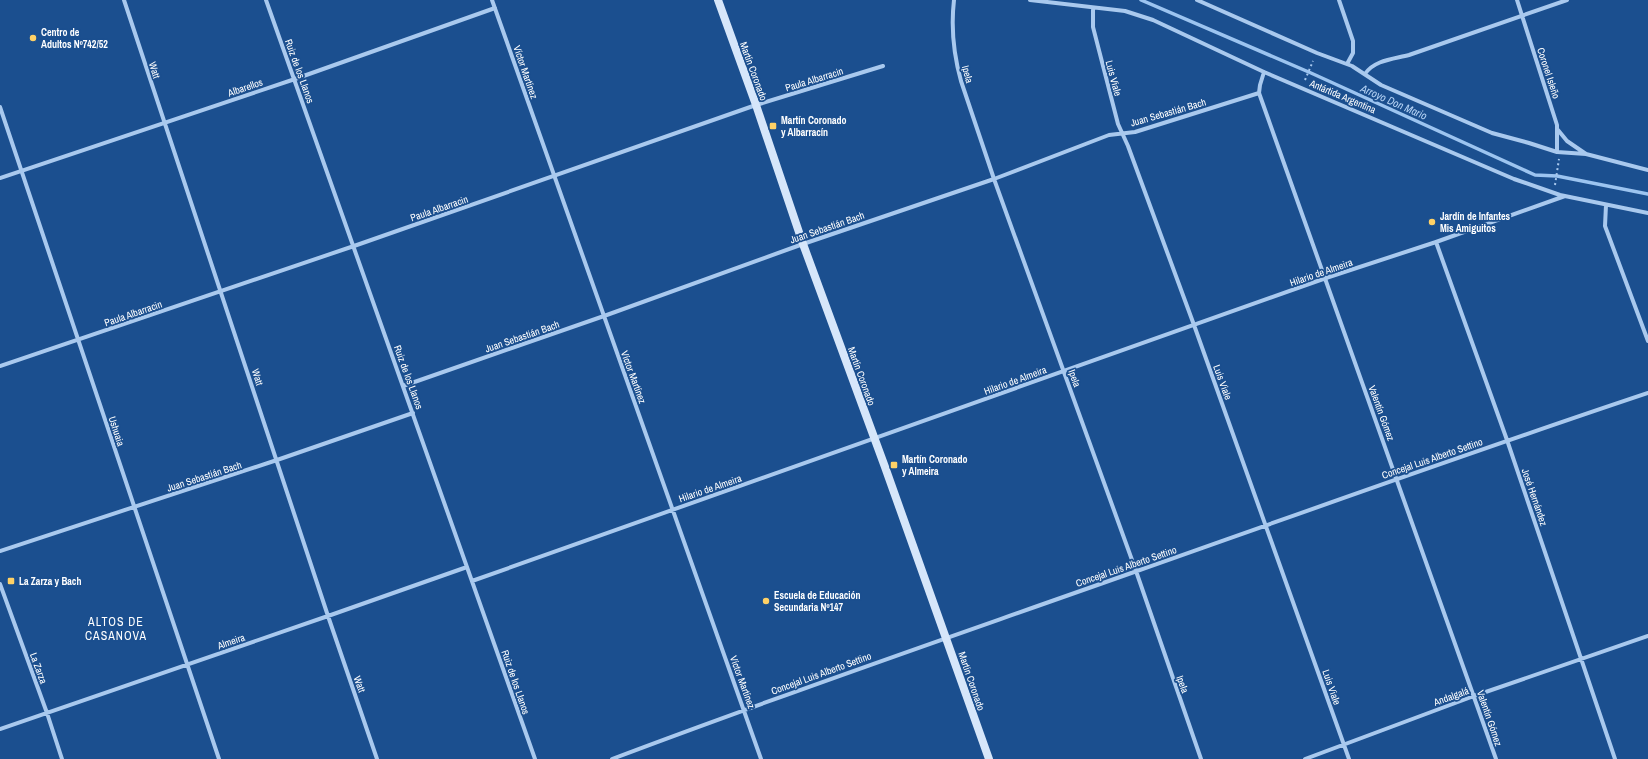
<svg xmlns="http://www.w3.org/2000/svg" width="1648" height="759" viewBox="0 0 1648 759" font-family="'Archivo Narrow',sans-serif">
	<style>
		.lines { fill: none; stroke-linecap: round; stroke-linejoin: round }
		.stream { stroke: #9cc4f0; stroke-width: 3.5 }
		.path { stroke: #a9c9ee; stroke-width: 2; stroke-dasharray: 2 3; stroke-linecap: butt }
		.street { stroke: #a9c9ee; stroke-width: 4 }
		.secondary { stroke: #d6e6fa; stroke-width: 8 }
		.poi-dot { fill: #ffd166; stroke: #1b4f8f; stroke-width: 1.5 }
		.labels { text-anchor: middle; stroke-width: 3.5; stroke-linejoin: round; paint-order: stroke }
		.poi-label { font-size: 10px; font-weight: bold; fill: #fff; stroke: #1b4f8f; text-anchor: start }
		.street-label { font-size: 10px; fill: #fff; stroke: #1b4f8f }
		.water-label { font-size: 11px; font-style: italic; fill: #b5d3f5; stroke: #1b4f8f }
		.quarter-label { font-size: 12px; letter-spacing: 1px; fill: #fff; stroke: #1b4f8f }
	</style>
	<rect width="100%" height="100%" fill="#1b4f8f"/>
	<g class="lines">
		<!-- stream -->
		<path class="stream" d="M1141 0 1311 73 1535 175 1557 176 1648 194"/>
		<!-- path -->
		<path class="path" d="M1305 80 1313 61
			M1555 185 1559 159"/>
		<!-- street -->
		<path class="street" d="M124 0 328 616 377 759
			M266 0 535 759
			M492 0 761 759
			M954 0C951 26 954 56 961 81L994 179 1136 571 1201 759
			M1030 0 1125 11 1153 20 1264 72 1514 179 1560 195 1648 213
			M1197 0 1317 53 1352 66 1381 85 1492 133 1529 143 1557 152 1586 154 1648 170
			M1339 0 1353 41V53L1347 64
			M1517 0 1557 125V152
			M1093 8V27L1118 124 1128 146 1194 325 1349 759
			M1264 72 1260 85 1259 93 1496 759
			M1365 74C1374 60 1394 59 1409 55L1567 0
			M0 107 219 759
			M1558 130 1567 141 1586 154
			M0 178 295 79 495 8
			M1606 205 1605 226 1648 341
			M1436 242 1507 440 1615 759
			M0 366 354 246 756 105 883 66
			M403 386 604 316 803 244 994 179 1109 135 1135 132 1259 93
			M0 551 277 460 413 413
			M472 581 1326 278 1436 242 1565 196
			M0 584 47 713 62 759
			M0 729 328 616 467 567
			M612 759C786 693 962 633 1137 571 1307 511 1477 450 1648 393
			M1305 759 1474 696 1648 636"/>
		<!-- secondary -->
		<path class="secondary" d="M718 0 756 105 803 244 885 467 989 759"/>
	</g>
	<!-- markers -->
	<g class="poi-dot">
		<circle cx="33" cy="38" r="4"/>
		<rect x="769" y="122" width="8" height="8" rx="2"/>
		<circle cx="1432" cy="222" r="4"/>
		<rect x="890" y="461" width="8" height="8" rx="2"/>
		<rect x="7" y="577" width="8" height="8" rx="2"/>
		<circle cx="766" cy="601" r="4"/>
	</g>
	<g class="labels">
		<!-- poi labels -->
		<g class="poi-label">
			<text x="41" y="36">Centro de<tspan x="41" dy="12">Adultos Nº742/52</tspan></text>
			<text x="781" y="124">Martín Coronado<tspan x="781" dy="12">y Albarracín</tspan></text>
			<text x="1440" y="220">Jardín de Infantes<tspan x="1440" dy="12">Mis Amiguitos</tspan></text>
			<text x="902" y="463">Martín Coronado<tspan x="902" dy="12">y Almeira</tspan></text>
			<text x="19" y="585">La Zarza y Bach</text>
			<text x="774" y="599">Escuela de Educación<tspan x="774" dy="12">Secundaria Nº147</tspan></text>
		</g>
		<!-- street labels -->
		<g class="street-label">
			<text transform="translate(155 70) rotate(72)" y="4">Watt</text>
			<text transform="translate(300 71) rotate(70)" y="4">Ruiz de los Llanos</text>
			<text transform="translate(754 71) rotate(70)" y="4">Martín Coronado</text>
			<text transform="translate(526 72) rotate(71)" y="4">Víctor Martínez</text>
			<text transform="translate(1549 73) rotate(72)" y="4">Coronel Isleño</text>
			<text transform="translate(968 74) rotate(75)" y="4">Ipela</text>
			<text transform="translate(1114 78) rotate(75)" y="4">Luis Viale</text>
			<text transform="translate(814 79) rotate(-17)" y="4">Paula Albarracin</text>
			<text transform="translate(245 87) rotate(-19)" y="4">Albarellos</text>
			<text transform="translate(1343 96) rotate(23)" y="4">Antártida Argentina</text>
			<text transform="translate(1168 112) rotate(-16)" y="4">Juan Sebastián Bach</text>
			<text transform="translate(439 208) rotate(-19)" y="4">Paula Albarracin</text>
			<text transform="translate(827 227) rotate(-19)" y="4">Juan Sebastián Bach</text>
			<text transform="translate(1321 272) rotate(-19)" y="4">Hilario de Almeira</text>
			<text transform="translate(133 313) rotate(-19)" y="4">Paula Albarracin</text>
			<text transform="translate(522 336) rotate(-19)" y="4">Juan Sebastián Bach</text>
			<text transform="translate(862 376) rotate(70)" y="4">Martín Coronado</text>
			<text transform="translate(258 377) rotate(72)" y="4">Watt</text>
			<text transform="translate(409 377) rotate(70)" y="4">Ruiz de los Llanos</text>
			<text transform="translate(634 377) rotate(70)" y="4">Víctor Martínez</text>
			<text transform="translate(1075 378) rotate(70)" y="4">Ipela</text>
			<text transform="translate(1015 380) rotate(-20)" y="4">Hilario de Almeira</text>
			<text transform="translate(1223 382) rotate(70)" y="4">Luis Viale</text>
			<text transform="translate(1382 413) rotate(70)" y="4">Valentín Gómez</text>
			<text transform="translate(117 431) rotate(72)" y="4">Ushuaia</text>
			<text transform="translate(1432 458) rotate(-19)" y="4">Concejal Luis Alberto Settino</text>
			<text transform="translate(204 476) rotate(-18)" y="4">Juan Sebastián Bach</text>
			<text transform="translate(710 488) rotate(-19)" y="4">Hilario de Almeira</text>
			<text transform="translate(1535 497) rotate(71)" y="4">José Hernández</text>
			<text transform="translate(1126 566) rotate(-19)" y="4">Concejal Luis Alberto Settino</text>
			<text transform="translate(231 641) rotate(-19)" y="4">Almeira</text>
			<text transform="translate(39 668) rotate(70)" y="4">La Zarza</text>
			<text transform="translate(821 673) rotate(-20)" y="4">Concejal Luis Alberto Settino</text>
			<text transform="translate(972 681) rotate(71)" y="4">Martín Coronado</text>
			<text transform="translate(516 682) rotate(71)" y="4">Ruiz de los Llanos</text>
			<text transform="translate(743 682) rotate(70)" y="4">Víctor Martínez</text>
			<text transform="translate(360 684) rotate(71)" y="4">Watt</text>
			<text transform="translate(1183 684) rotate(71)" y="4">Ipela</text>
			<text transform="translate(1332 687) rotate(71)" y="4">Luis Viale</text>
			<text transform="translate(1451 696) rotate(-20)" y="4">Andalgalá</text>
			<text transform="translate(1490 718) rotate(71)" y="4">Valentín Gómez</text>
		</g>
		<!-- water labels -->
		<g class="water-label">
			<text transform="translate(1394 102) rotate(24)" y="4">Arroyo Don Mario</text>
		</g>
		<!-- quarter labels -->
		<g class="quarter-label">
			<text x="116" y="626">ALTOS DE<tspan x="116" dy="14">CASANOVA</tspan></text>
		</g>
	</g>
</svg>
